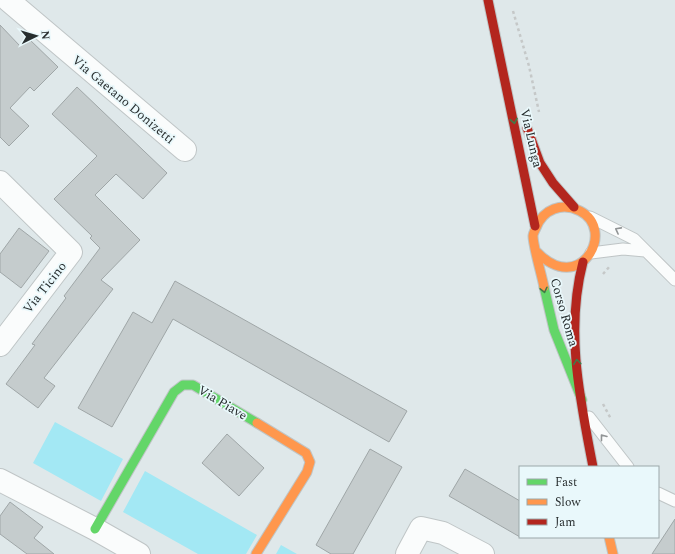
<svg xmlns="http://www.w3.org/2000/svg" width="675" height="554" viewBox="0 0 675 554" font-family="Spectral,serif">
	<style>
		.green { fill: #a3e8f4 }
		.building { fill: #c5cccd; stroke: #9fa6a7 }
		.lines { fill: none; stroke-linecap: round; stroke-linejoin: round }
		.lane-casing { stroke: #bfc5c6; stroke-width: 13 }
		.street-casing { stroke: #bfc5c6; stroke-width: 24 }
		.fast-casing { stroke: #bfc5c6; stroke-width: 11 }
		.slow-casing { stroke: #bfc5c6; stroke-width: 11 }
		.jam-casing { stroke: #bfc5c6; stroke-width: 11 }
		.path { stroke: #c5c8c8; stroke-width: 2.5; stroke-dasharray: 3 3; stroke-linecap: butt }
		.lane { stroke: #fafcfc; stroke-width: 11 }
		.street { stroke: #fafcfc; stroke-width: 22 }
		.fast { stroke: #63d668; stroke-width: 9 }
		.slow { stroke: #ff974d; stroke-width: 9 }
		.jam { stroke: #b3261e; stroke-width: 9 }
		.oneway { stroke: #427948 }
		.oneway2 { stroke: #909495 }
		.labels { text-anchor: middle; stroke-width: 3.5; stroke-linejoin: round; paint-order: stroke }
		.street-label { font-size: 13px; fill: #272d2e; stroke: #e9f8fb }
	</style>
	<rect width="100%" height="100%" fill="#dfe8ea"/>
	<!-- green -->
	<path class="green" d="M55 422 123 459 101 501 33 463Z
		M145 471 257 535 246 554H198L123 512Z
		M281 545 297 554H276Z"/>
	<!-- building -->
	<path class="building" d="M0 25 20 46 28 38 58 67 34 91 30 87 10 108 29 126 9 146 0 137Z
		M77 87 167 173 143 199 116 174 95 195 140 240 101 280 113 289 44 378 55 386 38 408 6 384 35 345 32 344 66 298 64 296 100 248 90 238 92 236 54 199 97 156 52 114Z
		M19 228 49 251 21 288 0 272V254Z
		M175 281 407 411 389 442 173 319 112 427 78 408 133 312 152 323Z
		M227 434 264 468 239 496 202 463Z
		M370 449 402 467 353 554H331L316 545Z
		M465 469 520 501V537L449 496Z
		M10 502 43 527 34 538 54 554H27L0 534V516Z
		M675 519V554H652Z"/>
	<g class="lines">
		<!-- lane casing -->
		<g class="lane-casing">
			<path id="lane" d="M590 217 634 239 675 280
				M591 253 623 249 645 251
				M589 417 628 467
				M658 493 675 501"/>
		</g>
		<!-- street casing -->
		<g class="street-casing">
			<path id="street" d="M8 0 185 150
				M0 182 71 252 0 345
				M0 480 95 529 139 554
				M407 554 421 528 443 533 483 554"/>
		</g>
		<!-- fast casing -->
		<g class="fast-casing">
			<path id="fast" d="M544 287 554 330 582 400
				M95 529 174 392 183 385H193L257 423"/>
		</g>
		<!-- slow casing -->
		<g class="slow-casing">
			<path id="slow" d="M537 252C580 297 617 230 580 211 562 202 543 209 536 228 535 230 533 234 533 236 533 246 542 276 544 287
				M609 537 613 554
				M256 554 307 472 310 462 306 453 257 423"/>
		</g>
		<!-- jam casing -->
		<g class="jam-casing">
			<path id="jam" d="M488 0 535 226
				M527 128 540 163 553 183 574 207
				M583 262C565 331 580 399 593 467"/>
		</g>
		<!-- path -->
		<path class="path" d="M513 11 529 66 539 112
			M603 274 610 266
			M603 404 611 419"/>
		<!-- lane -->
		<use href="#lane" class="lane"/>
		<!-- street -->
		<use href="#street" class="street"/>
		<!-- fast -->
		<use href="#fast" class="fast"/>
		<!-- slow -->
		<use href="#slow" class="slow"/>
		<!-- jam -->
		<use href="#jam" class="jam"/>
	</g>
	<!-- one-way arrows -->
	<defs><path id="oneway-chevron" d="M-2-3.5L2.5 0L-2 3.5" fill="none" stroke-width="1.6" stroke-linecap="round" stroke-linejoin="round"/></defs>
	<g class="oneway">
		<use href="#oneway-chevron" transform="translate(514 121) rotate(79)"/>
		<use href="#oneway-chevron" transform="translate(544 290) rotate(77)"/>
		<use href="#oneway-chevron" transform="translate(577 362) rotate(-97)"/>
	</g>
	<g class="oneway2">
		<use href="#oneway-chevron" transform="translate(618 230) rotate(-152)"/>
		<use href="#oneway-chevron" transform="translate(603 437) rotate(-128)"/>
	</g>
	<g class="labels">
		<!-- street labels -->
		<g class="street-label">
			<text transform="translate(124 99) rotate(40)" y="5">Via Gaetano Donizetti</text>
			<text transform="translate(532 138) rotate(77)" y="5">Via Lunga</text>
			<text transform="translate(44 287) rotate(-52)" y="5">Via Ticino</text>
			<text transform="translate(565 312) rotate(74)" y="5">Corso Roma</text>
			<text transform="translate(223 402) rotate(31)" y="5">Via Piave</text>
		</g>
	</g>
	<!-- legend -->
	<rect x="519" y="466" width="140" height="72" fill="#e9f8fb" stroke="#9ba7a9"/>
	<rect x="527" y="479" width="20" height="6" fill="#63d668" stroke="#9ba7a9"/>
	<text x="555" y="486" font-size="12" fill="#272d2e">Fast</text>
	<rect x="527" y="499" width="20" height="6" fill="#ff974d" stroke="#9ba7a9"/>
	<text x="555" y="506" font-size="12" fill="#272d2e">Slow</text>
	<rect x="527" y="519" width="20" height="6" fill="#b3261e" stroke="#9ba7a9"/>
	<text x="555" y="526" font-size="12" fill="#272d2e">Jam</text>
	<!-- north arrow -->
	<g transform="translate(36 36) rotate(85)" stroke="#e9f8fb" stroke-width="3" paint-order="stroke">
	<path d="M0-3L7 15L0 10L-7 15Z" fill="#272d2e"/>
	<text y="-6" font-size="11" font-weight="bold" text-anchor="middle" fill="#272d2e">N</text>
	</g>
</svg>
